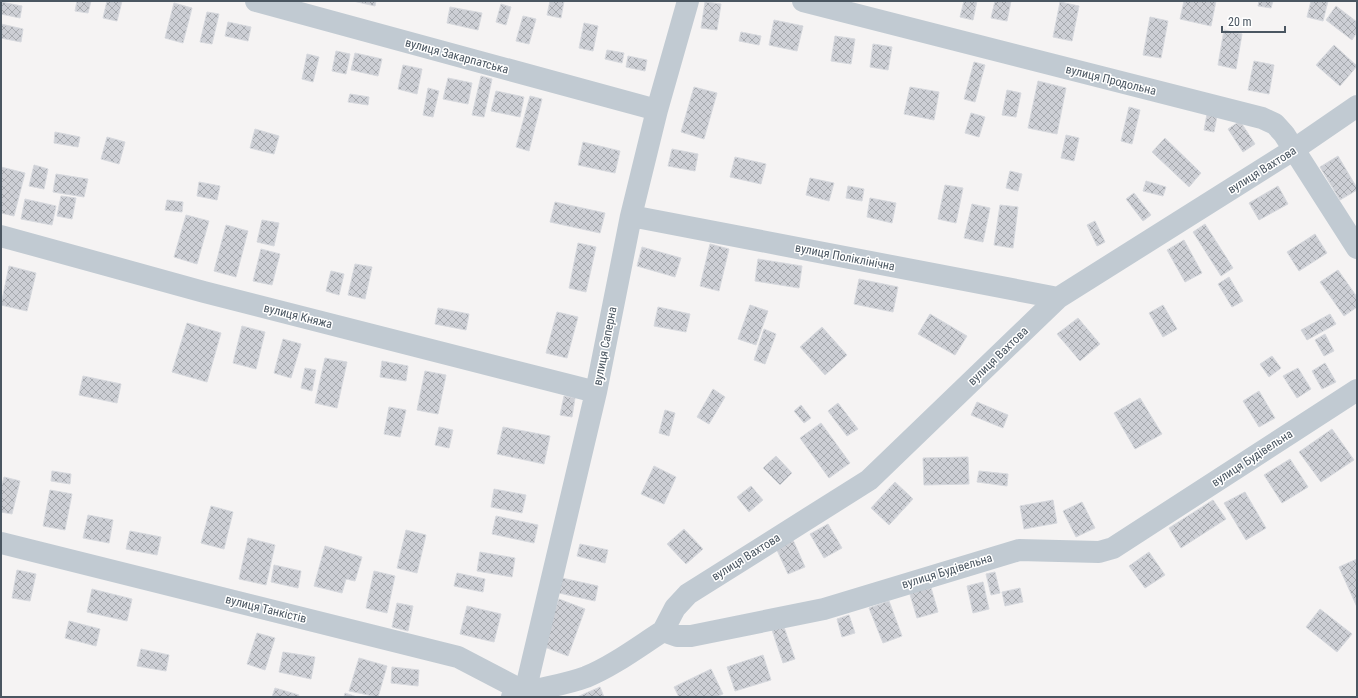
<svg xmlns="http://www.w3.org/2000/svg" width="1358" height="698" viewBox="0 0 1358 698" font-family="'Roboto Condensed',sans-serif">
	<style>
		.building { fill: url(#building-cross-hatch); stroke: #d7d9de }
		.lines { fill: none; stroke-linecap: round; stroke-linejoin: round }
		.minor { stroke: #c1cad2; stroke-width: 22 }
		.labels { text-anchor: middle; stroke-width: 3; stroke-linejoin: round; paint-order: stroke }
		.street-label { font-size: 12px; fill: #4a5661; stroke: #fff }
	</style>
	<defs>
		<pattern id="building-cross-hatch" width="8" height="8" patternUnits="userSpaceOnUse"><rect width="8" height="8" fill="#cdcfd5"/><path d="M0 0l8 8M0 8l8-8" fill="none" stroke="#a8abb0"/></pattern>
	</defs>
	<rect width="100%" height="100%" fill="#f5f3f3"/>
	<!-- building -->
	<path class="building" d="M77 1H91L88 13 75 11Z
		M107 1H122L117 21 103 18Z
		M353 1H376L375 6Z
		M550 1H564L561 18 547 15Z
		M964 1H977L973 20 960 17Z
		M995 1H1011L1007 21 991 18Z
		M1184 1H1216L1211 26 1180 19Z
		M1259 1H1273L1271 8 1258 6Z
		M1311 1H1328L1323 21 1307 17Z
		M1 2 22 6 20 18 1 14Z
		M705 2 721 4 717 30 701 28Z
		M1060 2 1079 6 1072 41 1053 37Z
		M174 3 192 8 183 43 165 38Z
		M501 4 511 7 506 25 496 22Z
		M1336 6 1357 22V32L1352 40 1326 20Z
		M450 7 482 13 478 30 447 23Z
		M207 12 219 14 212 44 200 42Z
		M523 16 536 19 529 44 516 41Z
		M1150 17 1168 21 1161 58 1143 55Z
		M774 20 803 26 797 51 769 45Z
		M228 22 251 27 248 41 225 36Z
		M584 23 598 26 593 51 579 48Z
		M1 24 23 29 21 42 1 38Z
		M1224 30 1242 34 1236 69 1218 65Z
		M741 32 761 36 759 45 739 41Z
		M835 36 855 39 851 64 831 61Z
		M873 44 892 47 888 70 870 67Z
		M1334 45 1357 66 1340 86 1316 65Z
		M607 50 624 53 622 63 605 59Z
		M336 51 350 54 346 74 332 71Z
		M355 53 382 59 378 76 351 70Z
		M307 54 319 57 313 82 302 79Z
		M628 56 647 60 645 71 626 67Z
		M1254 61 1274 65 1269 94 1248 90Z
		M974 62 985 65 975 102 964 99Z
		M403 65 422 69 417 94 398 89Z
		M481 76 492 79 484 117 472 115Z
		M448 78 472 83 468 104 443 99Z
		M1038 81 1066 88 1057 134 1028 128Z
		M694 87 717 93 704 139 681 132Z
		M910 87 939 92 934 120 904 114Z
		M428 88 439 91 433 117 423 115Z
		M1007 90 1021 93 1016 117 1002 115Z
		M496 91 524 97 520 117 491 111Z
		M350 94 369 97 368 105 348 102Z
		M530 96 542 99 529 151 516 147Z
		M1129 107 1140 110 1132 144 1121 141Z
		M971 113 985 117 979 137 965 133Z
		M1207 114 1217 116 1214 132 1204 130Z
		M1240 121 1255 144 1243 152 1228 129Z
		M255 129 279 136 274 154 250 148Z
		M55 132 80 137 78 147 54 143Z
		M1066 135 1079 138 1074 161 1061 158Z
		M107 137 125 142 119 164 101 159Z
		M1165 138 1201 173 1189 187 1152 152Z
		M583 142 620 151 615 173 578 165Z
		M672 149 698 154 695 171 668 166Z
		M1338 156 1357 188V190L1340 200 1320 167Z
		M735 157 766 164 761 184 730 177Z
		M34 165 48 169 44 189 29 186Z
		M1 167 25 173 14 216 1 213Z
		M1010 171 1022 174 1018 191 1006 188Z
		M56 174 88 179 84 197 53 192Z
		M810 178 834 183 829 201 806 195Z
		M1146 181 1166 187 1163 196 1143 191Z
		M199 182 220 186 217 200 197 196Z
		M945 185 963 188 956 223 938 219Z
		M848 186 864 189 862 201 846 198Z
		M1278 186 1288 204 1259 220 1249 203Z
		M1134 193 1151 215 1143 221 1126 199Z
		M61 196 76 198 72 219 57 216Z
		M870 198 896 203 892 223 867 217Z
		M25 199 56 206 52 225 21 219Z
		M167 200 183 202 182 212 165 210Z
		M555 202 605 213 600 233 550 222Z
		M972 204 990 208 983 242 964 238Z
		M1000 205 1018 207 1013 248 994 245Z
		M186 215 209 221 197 264 174 257Z
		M262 220 279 223 274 246 257 242Z
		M1095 221 1105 242 1097 246 1087 225Z
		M1205 224 1233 268 1221 276 1193 232Z
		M226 225 248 231 236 277 214 271Z
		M1315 234 1327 253 1299 271 1287 252Z
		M1184 240 1202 273 1185 282 1167 250Z
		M578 243 596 247 586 292 569 288Z
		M710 244 729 249 719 291 700 286Z
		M642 247 681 258 675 277 637 266Z
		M261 249 280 254 272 285 253 281Z
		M758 259 802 266 799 288 755 281Z
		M355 264 372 267 365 299 348 295Z
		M9 266 36 273 27 311 1 305Z
		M1338 270 1357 297V307L1344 316 1320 282Z
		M331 271 344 274 339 295 326 291Z
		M1229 277 1243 301 1232 307 1218 284Z
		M859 279 898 287 893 312 854 304Z
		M750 305 768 311 756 345 738 339Z
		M1163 305 1177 329 1163 337 1149 313Z
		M658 307 690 314 686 332 654 326Z
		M438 308 469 314 466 330 435 324Z
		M557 312 578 317 567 358 546 353Z
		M930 314 967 336 955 355 918 334Z
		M1330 314 1336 324 1307 340 1301 330Z
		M1078 318 1100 344 1080 361 1057 334Z
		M187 323 221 333 207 382 172 372Z
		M242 326 265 332 256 369 233 363Z
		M822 327 847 355 825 375 800 347Z
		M764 329 776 334 765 364 754 360Z
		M1325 334 1334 351 1324 356 1315 340Z
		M283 339 301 344 291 378 274 373Z
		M1272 356 1281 368 1269 377 1260 364Z
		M325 358 347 362 337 408 315 403Z
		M382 361 408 366 406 381 380 377Z
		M1325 363 1336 382 1322 389 1312 371Z
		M305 368 316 370 312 391 301 388Z
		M1298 368 1311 389 1297 398 1283 376Z
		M425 371 446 375 438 414 417 410Z
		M83 376 121 384 117 403 79 395Z
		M713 389 725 397 709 424 697 417Z
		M1259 391 1275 418 1259 427 1243 401Z
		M564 396 575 398 572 417 560 415Z
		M1140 398 1162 434 1135 449 1114 413Z
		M977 402 1008 415 1003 428 971 415Z
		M838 403 858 429 847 436 828 411Z
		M801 405 811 418 804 423 794 411Z
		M389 407 406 410 400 437 384 434Z
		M665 410 675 413 669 436 659 433Z
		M821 423 850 463 829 478 800 438Z
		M439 427 453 430 449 448 435 445Z
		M503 427 550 436 544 464 497 454Z
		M1332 429 1354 460 1321 482 1299 452Z
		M776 456 792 473 780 485 763 468Z
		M968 457 969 484 924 485 923 458Z
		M1290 459 1308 487 1282 503 1264 475Z
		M654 466 676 477 664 504 641 494Z
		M52 471 71 474 70 484 51 481Z
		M979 471 1008 474 1007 486 977 482Z
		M4 477 20 481 12 514 1 512V488Z
		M895 482 913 499 889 525 871 508Z
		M751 486 763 500 749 512 737 497Z
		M494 489 526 495 522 513 491 507Z
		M50 490 72 494 65 530 43 526Z
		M1245 492 1266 528 1246 540 1224 503Z
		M1053 500 1057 523 1024 529 1020 506Z
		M1213 500 1226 519 1181 548 1169 528Z
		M1082 502 1095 528 1076 537 1063 511Z
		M211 506 233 512 224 549 201 543Z
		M88 515 113 520 109 543 83 538Z
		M496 516 538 525 534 543 492 534Z
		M828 524 842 548 824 558 810 534Z
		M684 529 703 549 686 564 667 544Z
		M406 530 426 535 417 573 397 568Z
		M130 531 161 537 157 555 126 549Z
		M248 538 275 545 266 585 239 579Z
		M793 540 805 567 788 574 776 548Z
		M580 544 608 550 605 563 577 556Z
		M325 546 362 557 355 581 346 579 342 593 314 586Z
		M480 552 515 558 512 577 477 571Z
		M1149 552 1165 575 1145 588 1129 566Z
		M1357 559V607L1339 567Z
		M274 565 301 571 298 588 271 582Z
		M17 570 36 574 30 601 12 598Z
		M374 571 395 576 387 613 366 608Z
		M995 572 1000 593 991 595 986 574Z
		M457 573 485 579 483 592 454 586Z
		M562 578 598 586 595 601 559 593Z
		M983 582 989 609 973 613 967 586Z
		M930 584 938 612 917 618 909 591Z
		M1020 588 1023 602 1005 606 1002 592Z
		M92 589 132 599 127 621 87 612Z
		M559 599 585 609 568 656 542 646Z
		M889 601 902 636 883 643 869 608Z
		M397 603 413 606 408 631 392 627Z
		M467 606 501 614 494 642 460 634Z
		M1320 609 1352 634 1337 652 1306 627Z
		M849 615 855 633 842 637 837 619Z
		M69 621 100 629 96 646 65 638Z
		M784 627 795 659 783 663 772 630Z
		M257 633 275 638 265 670 247 664Z
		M141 649 169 655 166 671 137 666Z
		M283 652 315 657 311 679 279 672Z
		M763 655 771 680 735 691 727 667Z
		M359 658 387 666 378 697 349 691Z
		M392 667 419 670 418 686 391 683Z
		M711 669 723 694 716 697H679L674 687Z
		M600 687 604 697H577Z
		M275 688 299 695 298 697H272Z
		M345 693 357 697H344Z"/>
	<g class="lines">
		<!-- minor -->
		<path class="minor" d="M256 1 657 110
			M803 1 1262 118 1275 124 1284 134 1357 248
			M631 216 1058 298
			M1 236 204 292 596 392
			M1 543 458 657 525 692 596 392 631 216 657 110 688 1
			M663 631 675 608 688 594 869 480 1058 298 1293 150 1357 106
			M512 697C536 688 562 686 586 677 613 666 638 647 663 631L677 636H691L824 609 1019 550 1099 552 1113 548 1357 390"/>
	</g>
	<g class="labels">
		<!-- street labels -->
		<g class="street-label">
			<text transform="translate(457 56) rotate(15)" y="4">вулиця Закарпатська</text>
			<text transform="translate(1111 80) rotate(14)" y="4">вулиця Продольна</text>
			<text transform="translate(1262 170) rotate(-32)" y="4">вулиця Вахтова</text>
			<text transform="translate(845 257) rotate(11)" y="4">вулиця Поліклінічна</text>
			<text transform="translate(298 316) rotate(14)" y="4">вулиця Княжа</text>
			<text transform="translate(605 346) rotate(-79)" y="4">вулиця Саперна</text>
			<text transform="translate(998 356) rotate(-44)" y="4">вулиця Вахтова</text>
			<text transform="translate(1252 458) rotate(-33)" y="4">вулиця Будівельна</text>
			<text transform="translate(746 557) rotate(-32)" y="4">вулиця Вахтова</text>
			<text transform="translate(947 571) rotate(-17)" y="4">вулиця Будівельна</text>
			<text transform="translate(266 609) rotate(14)" y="4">вулиця Танкістів</text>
		</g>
	</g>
	<!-- border -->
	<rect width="1358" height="698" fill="none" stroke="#4a5661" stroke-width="4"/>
	<!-- scale -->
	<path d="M1222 26v6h63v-6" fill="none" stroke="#4a5661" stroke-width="2"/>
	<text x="1228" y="26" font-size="12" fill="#4a5661" stroke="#ffffff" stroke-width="3" paint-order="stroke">20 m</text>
</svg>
